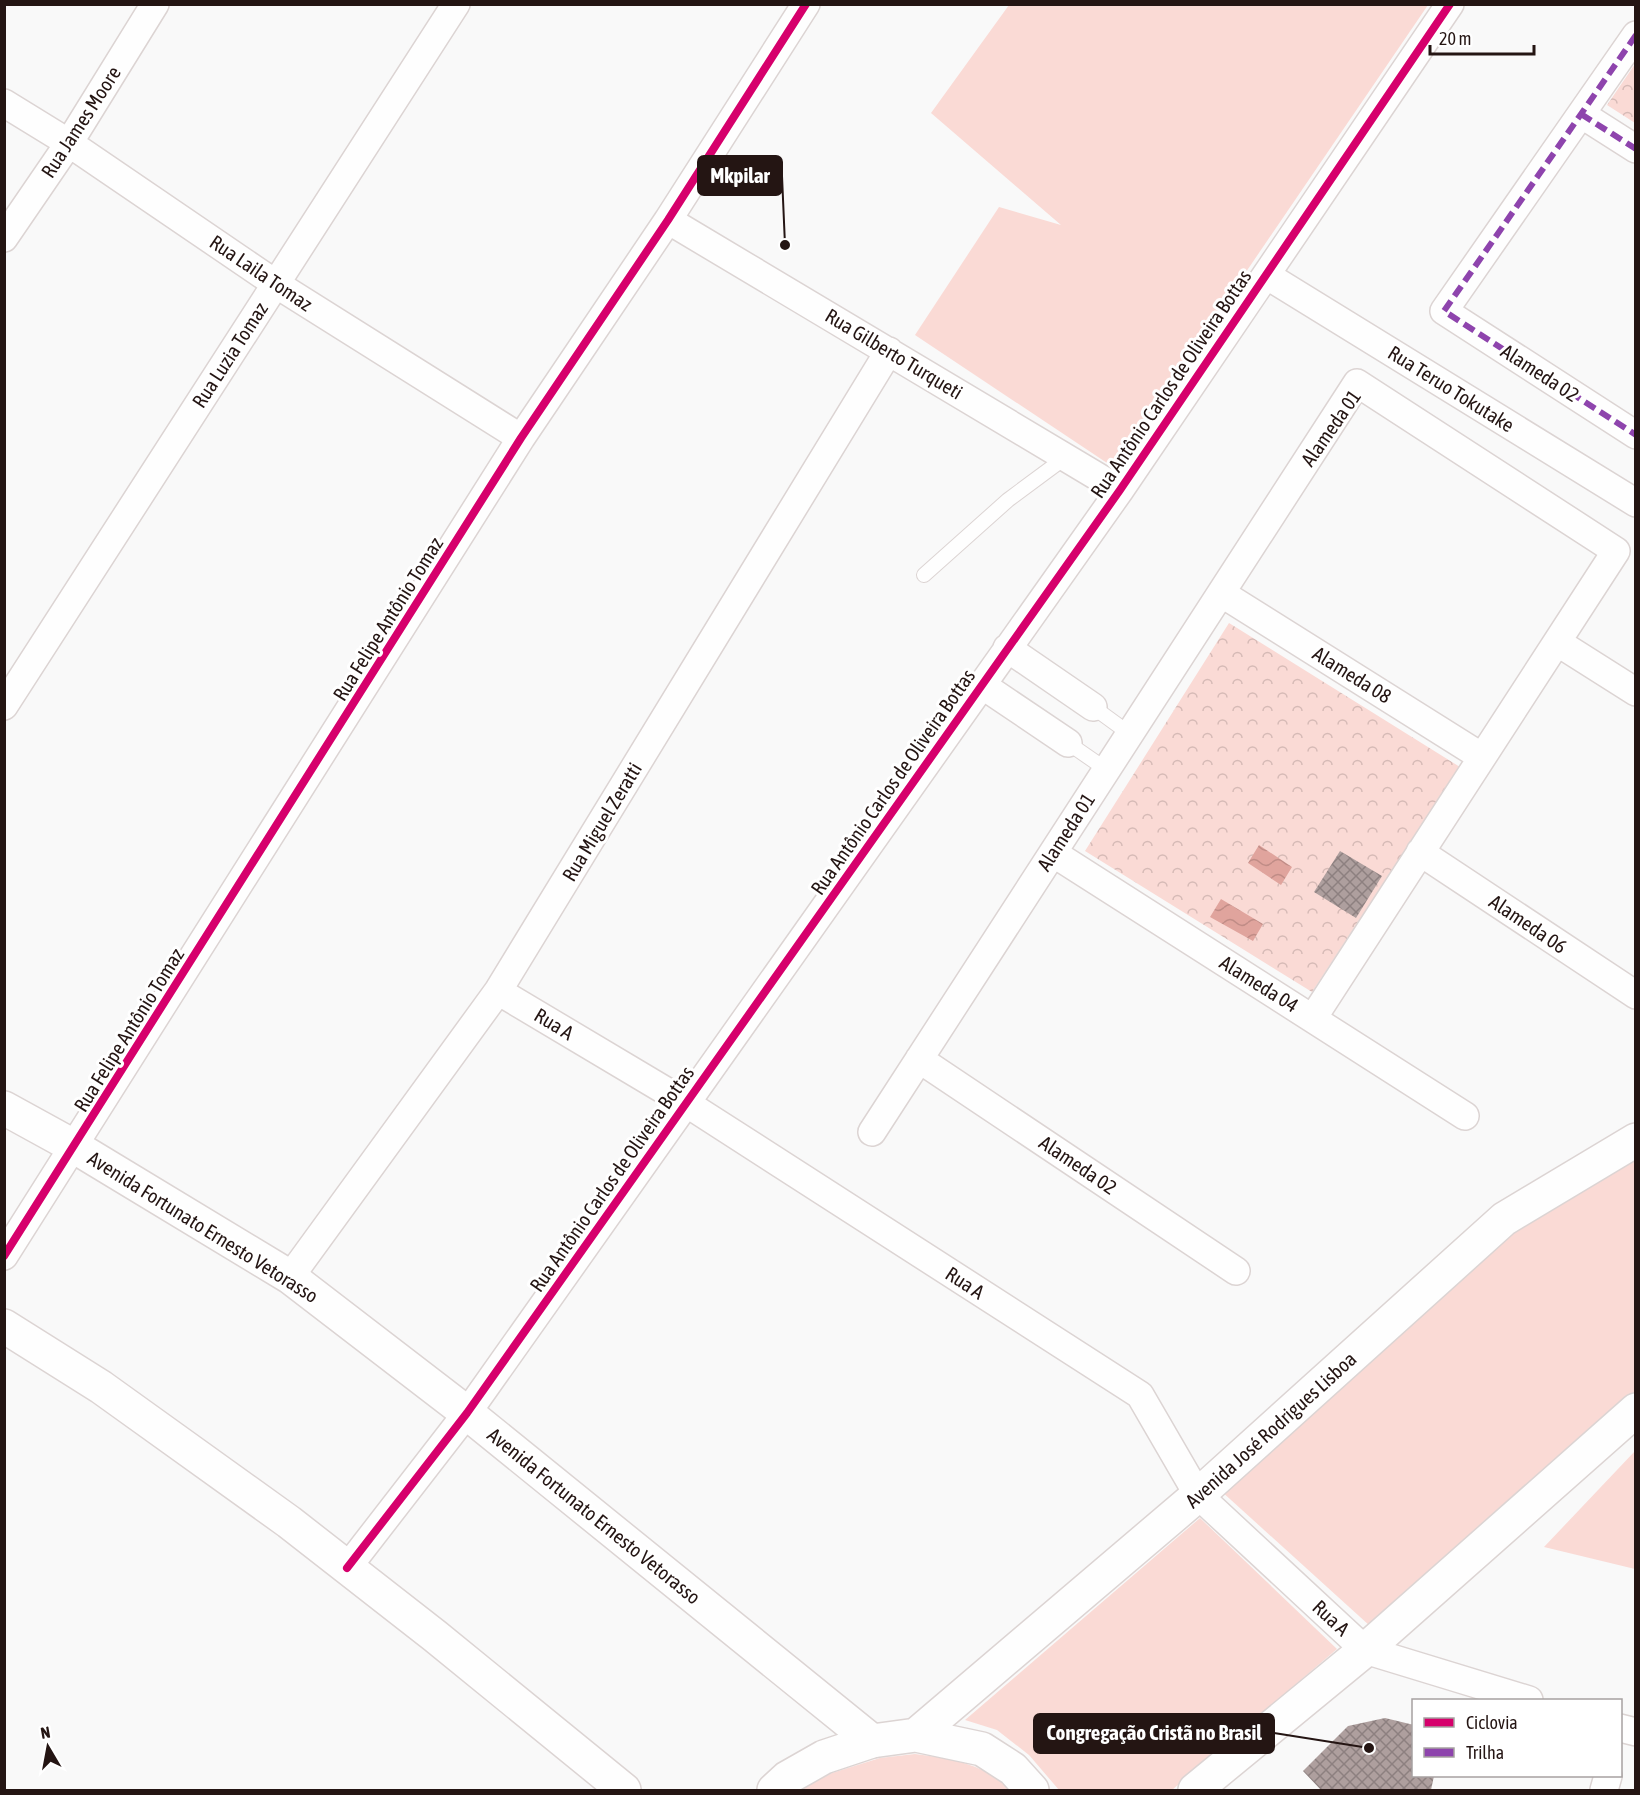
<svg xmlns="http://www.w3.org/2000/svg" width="1640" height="1795" viewBox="0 0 1640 1795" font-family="'Asap Condensed',sans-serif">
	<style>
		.grass { fill: #fadad5 }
		.park { fill: url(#park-crowns) }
		.water { fill: url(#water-waves) }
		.building { fill: url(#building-cross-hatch) }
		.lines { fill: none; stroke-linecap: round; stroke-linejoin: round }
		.lane-casing { stroke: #dcd4d3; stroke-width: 16 }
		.street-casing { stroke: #dcd4d3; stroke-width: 30 }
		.secondary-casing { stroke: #dcd4d3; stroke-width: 36 }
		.primary-casing { stroke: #dcd4d3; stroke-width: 36 }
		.lane { stroke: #fefefe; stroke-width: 14 }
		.street { stroke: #fefefe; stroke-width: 27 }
		.secondary { stroke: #fefefe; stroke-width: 33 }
		.primary { stroke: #fefefe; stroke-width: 33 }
		.quiet { stroke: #8e44ad; stroke-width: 6; stroke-dasharray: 12 6; stroke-linecap: butt }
		.cycleway-casing { stroke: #fff; stroke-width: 11 }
		.cycleway { stroke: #d6006c; stroke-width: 8 }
		.labels { text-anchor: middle; stroke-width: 6; stroke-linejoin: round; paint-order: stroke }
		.street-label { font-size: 20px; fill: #241513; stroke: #fff }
		.leader { fill: none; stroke: #241513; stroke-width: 2 }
		.callout-dot { fill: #241513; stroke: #fff; stroke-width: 2 }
		.callout { fill: #241513; stroke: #241513; stroke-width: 2 }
		.callout-label { font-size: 21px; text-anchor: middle; font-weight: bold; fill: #fff }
	</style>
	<defs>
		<pattern id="park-crowns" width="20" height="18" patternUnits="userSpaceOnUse" patternTransform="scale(1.5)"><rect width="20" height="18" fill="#fadad5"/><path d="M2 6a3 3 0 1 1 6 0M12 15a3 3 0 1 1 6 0" fill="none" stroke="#d6bab6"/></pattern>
		<pattern id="water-waves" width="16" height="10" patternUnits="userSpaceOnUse" patternTransform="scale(1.5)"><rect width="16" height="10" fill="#e0a49d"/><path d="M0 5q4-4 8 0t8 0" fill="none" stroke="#c08c86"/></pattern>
		<pattern id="building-cross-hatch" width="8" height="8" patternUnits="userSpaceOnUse" patternTransform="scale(1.5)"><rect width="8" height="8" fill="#ae9f9e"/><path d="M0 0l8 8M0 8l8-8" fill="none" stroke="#8d8080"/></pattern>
	</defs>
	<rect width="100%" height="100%" fill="#f9f9f9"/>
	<!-- grass -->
	<path class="grass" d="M1009 5H1428L1113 467 915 335 999 207 1061 225 931 113Z
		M1635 1155V1396L1370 1626 1220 1490 1511 1229Z
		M1635 1451V1569L1544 1547Z
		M1200 1518 1337 1649 1172 1790H1059L1029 1755 997 1730 965 1720Z
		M915 1754C949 1758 986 1764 1010 1790H799L832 1773 880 1758Z"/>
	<!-- park -->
	<path class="park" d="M1635 64V123L1607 105Z
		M1229 623 1460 767 1312 992 1085 851Z"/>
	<!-- water -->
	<path class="water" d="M1259 845 1292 867 1281 885 1248 863Z
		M1221 899 1263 924 1253 941 1210 917Z"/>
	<!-- building -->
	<path class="building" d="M1340 851 1382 876 1356 918 1314 892Z
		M1385 1718 1414 1725V1776H1434L1431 1790H1321L1303 1771 1348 1726Z"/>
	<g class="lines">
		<!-- lane casing -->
		<g class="lane-casing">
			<path id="lane" d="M924 575 1008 500 1066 457
				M1093 707 1130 734
				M1068 743 1107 770"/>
		</g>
		<!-- street casing -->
		<g class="street-casing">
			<path id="street" d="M1636 35 1444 311 1636 435
				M4 103 69 143 276 284 521 438
				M1581 114 1636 149
				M668 220 1120 490
				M4 238 69 143 155 4
				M1266 275 1636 503
				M1221 593 1482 757
				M1557 642 1636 692
				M1007 648 1093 707
				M982 685 1068 743
				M4 706 456 4
				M1420 852 1636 995
				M1053 853 1465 1116
				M498 991 686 1103 1140 1395 1198 1495 1365 1650 1529 1700
				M919 1059 1236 1271
				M872 1132 1357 383 1616 551 1313 1018
				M4 1256 521 438 668 220 806 4
				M290 1277 498 991 889 351
				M347 1568 467 1413 1120 490 1450 4
				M1620 1728 1636 1732
				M1604 1790 1608 1776"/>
		</g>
		<!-- secondary casing -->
		<g class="secondary-casing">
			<path id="secondary" d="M4 1108 75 1147 290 1277 467 1413 872 1741
				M4 1326 101 1387 289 1522 435 1636 624 1790"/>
		</g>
		<!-- primary casing -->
		<g class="primary-casing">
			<path id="primary" d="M916 1735 1198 1495 1504 1219 1636 1140
				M774 1790 787 1778 824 1757 872 1741 916 1735 982 1749 1013 1769 1032 1790
				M1195 1790 1365 1650 1636 1410"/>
		</g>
		<!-- lane -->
		<use href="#lane" class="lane"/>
		<!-- street -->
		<use href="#street" class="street"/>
		<!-- secondary -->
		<use href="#secondary" class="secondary"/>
		<!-- primary -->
		<use href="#primary" class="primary"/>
		<!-- quiet -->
		<path class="quiet" d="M1636 35 1444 311 1636 435
			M1581 114 1636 149"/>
		<!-- cycleway casing -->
		<g class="cycleway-casing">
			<path id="cycleway" d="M4 1256 521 438 668 220 806 4
				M347 1568 467 1413 1120 490 1450 4"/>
		</g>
		<!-- cycleway -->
		<use href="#cycleway" class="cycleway"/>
	</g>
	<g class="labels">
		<!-- street labels -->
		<g class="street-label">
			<text transform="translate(81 122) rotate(-57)" y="7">Rua James Moore</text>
			<text transform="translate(261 273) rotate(34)" y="7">Rua Laila Tomaz</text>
			<text transform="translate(894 354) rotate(31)" y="7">Rua Gilberto Turqueti</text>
			<text transform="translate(230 355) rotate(-57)" y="7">Rua Luzia Tomaz</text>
			<text transform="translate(1540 373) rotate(33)" y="7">Alameda 02</text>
			<text transform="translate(1171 384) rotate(-56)" y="7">Rua Antônio Carlos de Oliveira Bottas</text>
			<text transform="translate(1451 389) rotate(32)" y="7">Rua Teruo Tokutake</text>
			<text transform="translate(1331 428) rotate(-55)" y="7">Alameda 01</text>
			<text transform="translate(388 619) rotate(-58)" y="7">Rua Felipe Antônio Tomaz</text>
			<text transform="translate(1352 675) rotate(32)" y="7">Alameda 08</text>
			<text transform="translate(893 782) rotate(-55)" y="7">Rua Antônio Carlos de Oliveira Bottas</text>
			<text transform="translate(602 822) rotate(-59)" y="7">Rua Miguel Zeratti</text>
			<text transform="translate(1066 832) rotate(-57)" y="7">Alameda 01</text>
			<text transform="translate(1528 924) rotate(34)" y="7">Alameda 06</text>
			<text transform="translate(1259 984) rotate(32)" y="7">Alameda 04</text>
			<text transform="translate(554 1024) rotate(31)" y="7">Rua A</text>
			<text transform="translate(129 1030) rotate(-58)" y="7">Rua Felipe Antônio Tomaz</text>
			<text transform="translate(1078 1165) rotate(34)" y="7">Alameda 02</text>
			<text transform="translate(612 1179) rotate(-55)" y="7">Rua Antônio Carlos de Oliveira Bottas</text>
			<text transform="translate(203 1227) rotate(32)" y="7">Avenida Fortunato Ernesto Vetorasso</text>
			<text transform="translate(965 1283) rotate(33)" y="7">Rua A</text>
			<text transform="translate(1271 1430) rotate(-42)" y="7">Avenida José Rodrigues Lisboa</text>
			<text transform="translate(594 1516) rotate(39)" y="7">Avenida Fortunato Ernesto Vetorasso</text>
			<text transform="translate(1331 1618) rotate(43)" y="7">Rua A</text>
		</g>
	</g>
	<!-- callouts -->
	<path class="leader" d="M785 245L782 176M1369 1748L1274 1733"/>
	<g class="callout-dot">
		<circle cx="785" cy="245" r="6"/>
		<circle cx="1369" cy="1748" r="6"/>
	</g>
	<g class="callout">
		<rect x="698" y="156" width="84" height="39" rx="6"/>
		<rect x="1034" y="1714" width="240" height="39" rx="6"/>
	</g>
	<g class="callout-label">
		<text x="740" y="183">Mkpilar</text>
		<text x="1154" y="1740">Congregação Cristã no Brasil</text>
	</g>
	<!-- border -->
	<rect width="1640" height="1795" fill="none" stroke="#241513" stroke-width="12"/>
	<!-- legend -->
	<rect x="1412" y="1699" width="210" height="78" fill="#ffffff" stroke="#a7a1a1" stroke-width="1.5"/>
	<rect x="1424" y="1718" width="30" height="9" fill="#d6006c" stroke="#a7a1a1" stroke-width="1.5"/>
	<text x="1466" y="1729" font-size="18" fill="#241513">Ciclovia</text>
	<rect x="1424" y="1748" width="30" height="9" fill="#8e44ad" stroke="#a7a1a1" stroke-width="1.5"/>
	<text x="1466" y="1759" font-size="18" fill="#241513">Trilha</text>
	<!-- north arrow -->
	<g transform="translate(48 1747) rotate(350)" stroke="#ffffff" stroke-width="4.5" paint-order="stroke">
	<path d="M0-4.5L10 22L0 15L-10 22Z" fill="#241513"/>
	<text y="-9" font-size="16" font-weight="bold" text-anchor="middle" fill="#241513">N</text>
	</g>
	<!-- scale -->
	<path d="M1430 45v9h104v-9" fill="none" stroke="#241513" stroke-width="3"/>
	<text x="1439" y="45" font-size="18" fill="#241513" stroke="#ffffff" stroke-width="4.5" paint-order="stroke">20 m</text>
</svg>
